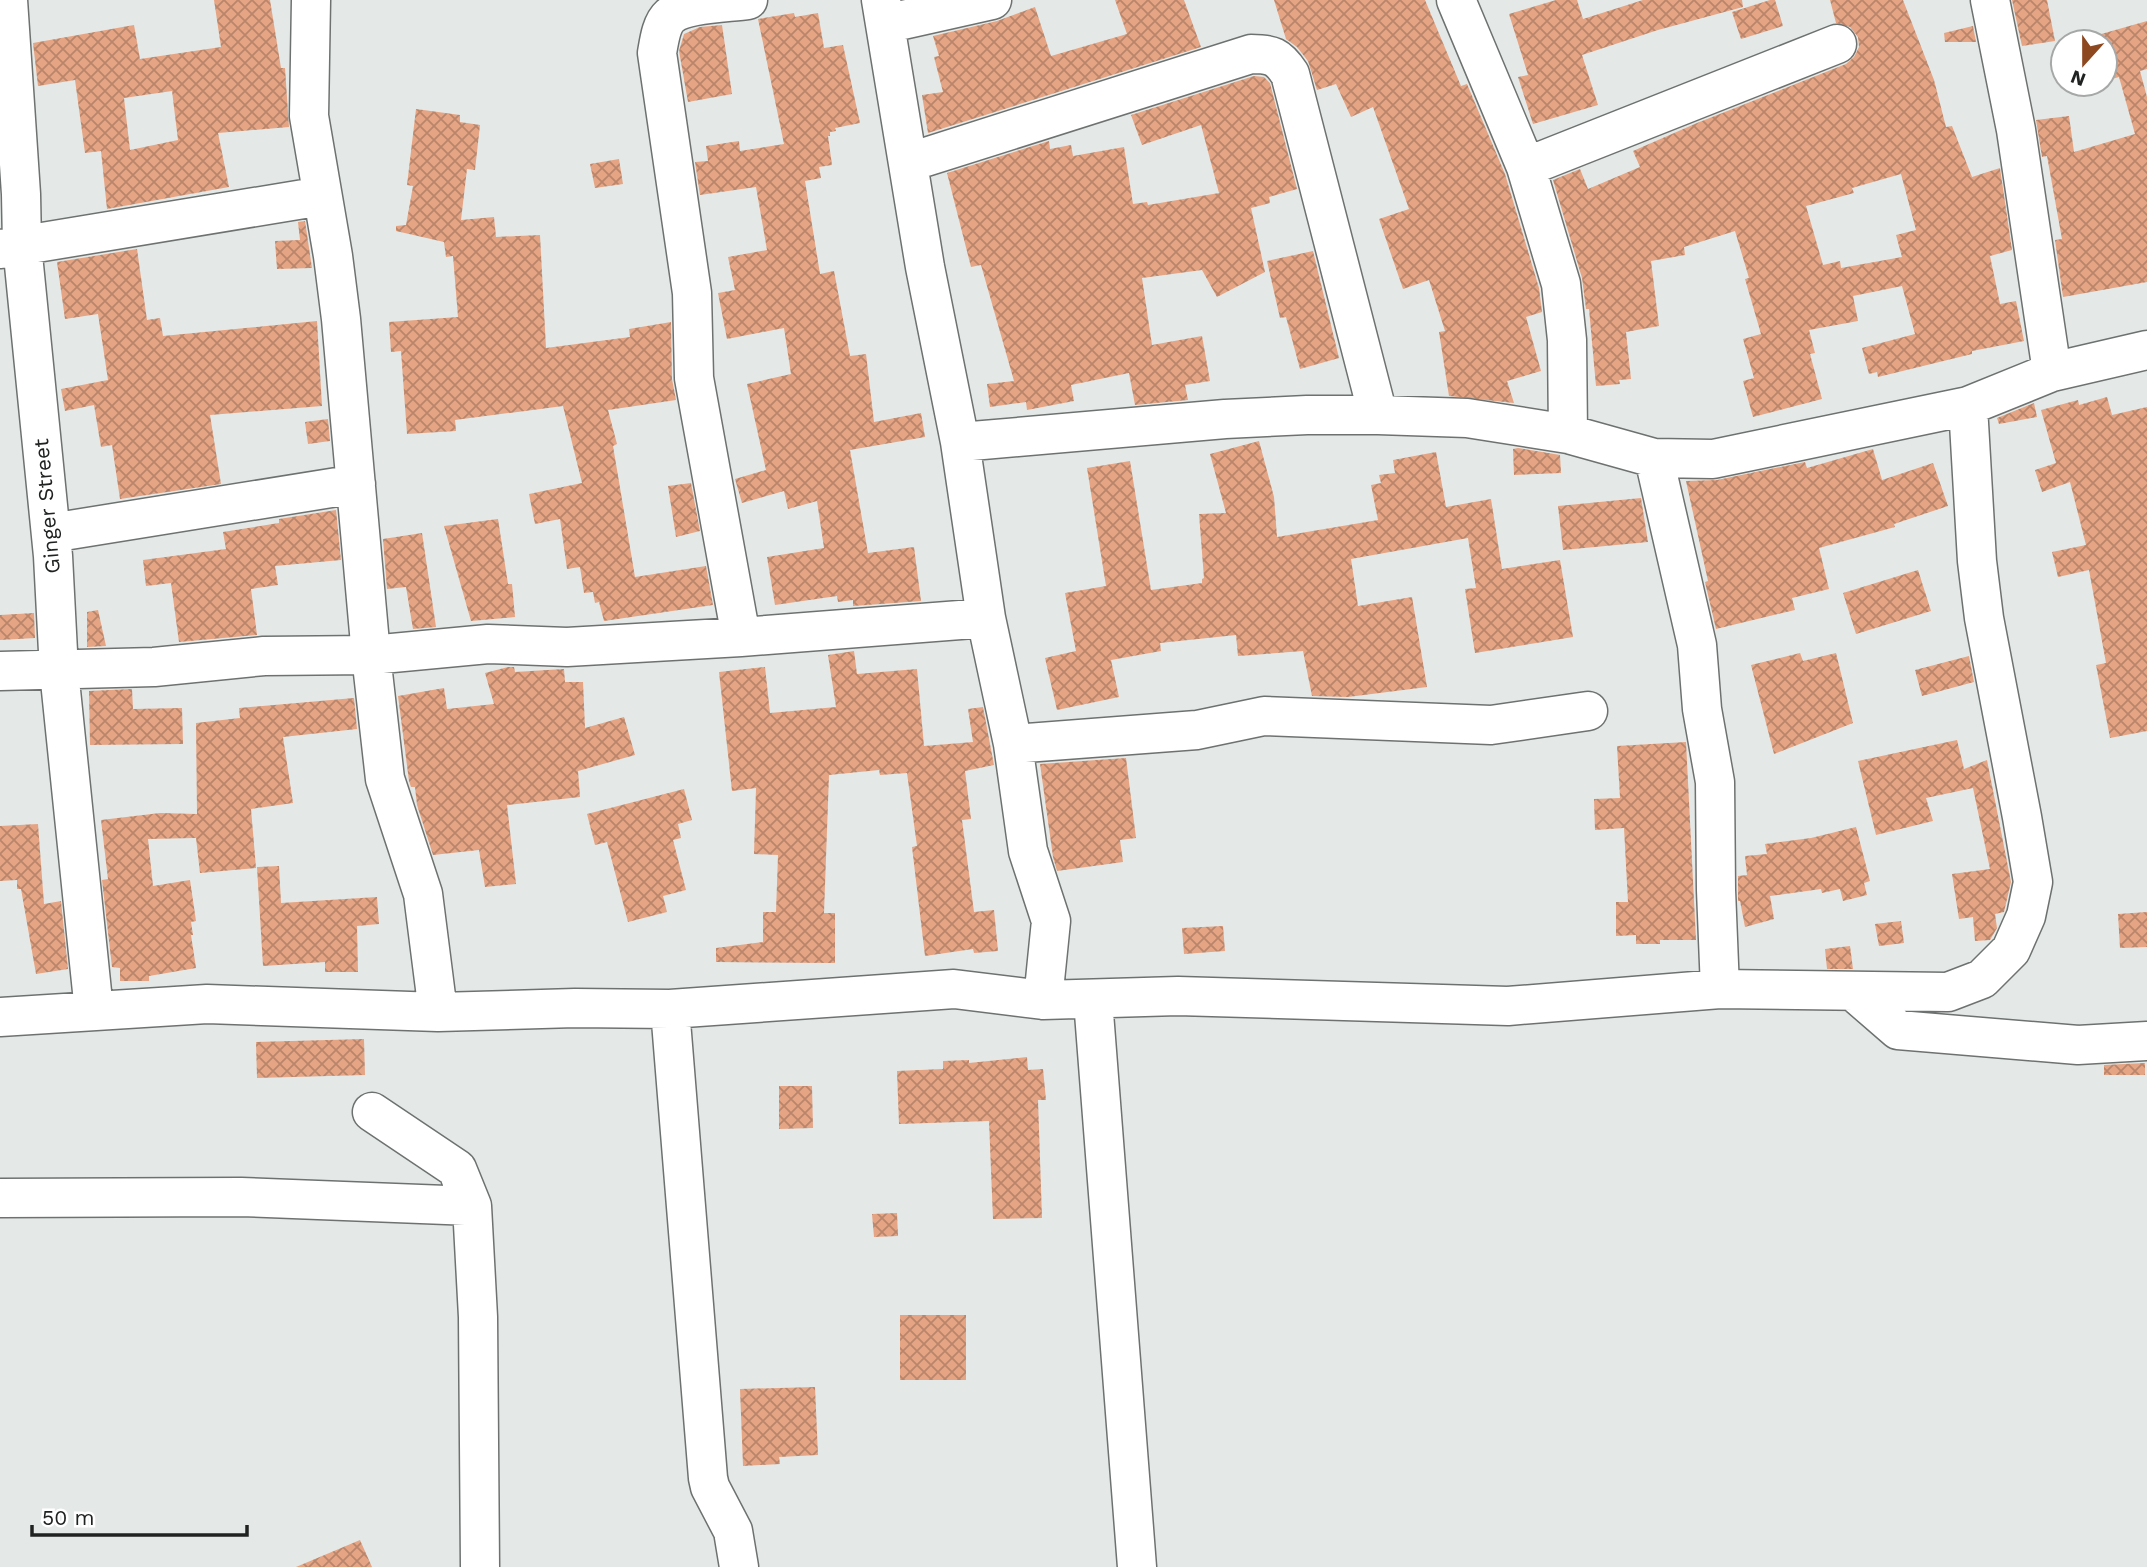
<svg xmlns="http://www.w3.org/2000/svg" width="2147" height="1567" viewBox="0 0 2147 1567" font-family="'Work Sans',sans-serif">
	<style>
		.building { fill: url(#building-cross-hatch); fill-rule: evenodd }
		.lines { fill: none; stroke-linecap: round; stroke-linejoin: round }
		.minor-casing { stroke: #6d7270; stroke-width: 41 }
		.minor { stroke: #fff; stroke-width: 38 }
		.labels { text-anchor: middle; stroke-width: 7; stroke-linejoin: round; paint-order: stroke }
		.street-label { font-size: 21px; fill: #202222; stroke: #fff }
	</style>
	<defs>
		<pattern id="building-cross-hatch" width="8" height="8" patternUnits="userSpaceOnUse" patternTransform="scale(1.75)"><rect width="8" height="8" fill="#e5a483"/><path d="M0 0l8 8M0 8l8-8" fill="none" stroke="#b9856b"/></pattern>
	</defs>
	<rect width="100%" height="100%" fill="#e4e9e7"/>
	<!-- building -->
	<path class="building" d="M214 0H270L281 68H285L289 127 218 133 229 187 107 209 101 151 85 153 75 80 38 86 33 43 134 25 140 59 221 47ZM172 91 178 140 130 150 124 98Z
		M1115 0H1184L1201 47 928 133 922 95 943 92 934 57 939 56 933 36 997 21 1035 7 1051 56 1127 34Z
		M1274 0H1425L1461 86 1467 84 1505 174 1539 288 1542 312 1526 317 1541 371 1507 381 1514 403 1449 396 1439 332 1445 331 1429 280 1403 289 1379 219 1409 209 1373 107 1351 117 1336 84 1317 90 1308 61 1297 47 1286 39Z
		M1556 0H1577L1583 19 1643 0H1742L1743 7 1658 30 1582 55 1598 105 1533 124 1518 77 1528 75 1509 14Z
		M1770 0H1775L1783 26 1741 39 1732 12Z
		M1830 0H1903L1934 80 1946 127 1952 126 1972 177 2000 168 2012 250 1990 256 2000 304 2016 301 2024 341 1972 351V354L1878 377 1877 372 1869 374 1862 348 1915 334 1902 286 1853 296 1858 321 1809 330 1815 353 1810 354 1822 399 1753 417 1743 381 1754 378 1743 339 1761 334 1745 279 1749 278 1735 231 1684 247 1685 255 1651 261 1659 326 1626 332 1631 379 1619 380 1620 384 1596 386 1589 309H1586L1582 278 1553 180 1580 169 1588 189 1640 167 1633 151 1697 123 1846 64 1854 57 1859 47 1858 37 1850 27 1836 23ZM1901 174 1916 230 1896 235 1902 257 1841 268 1840 261 1823 265 1806 206 1854 193 1852 188Z
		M2012 0H2047L2055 41 2022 46Z
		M794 13 795 17 818 13 824 48 843 45 860 123 835 128 836 131 830 132V136H828L832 165 819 167 821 178 805 181 820 274 834 271 850 356 866 354 874 422 921 413 925 437 850 450 868 553 914 547 921 601 853 606V600L838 602 837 596 775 605 767 557 824 548 817 501 788 509 784 491 742 503 735 479 766 470 747 384 791 374 784 328 727 339 718 293 735 290 728 257 767 250 756 187 700 195 695 162 708 161 706 146 739 141 740 151 784 144 758 19Z
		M2147 21V69L2140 71 2147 97V282L2063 297 2055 240 2062 239 2047 156 2042 157 2036 120 2069 116 2074 152 2135 134 2119 77 2105 81V42H2073Z
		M722 25 732 94 688 102 679 51 684 34 700 27Z
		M1973 26 1976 42H1945L1944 33Z
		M1254 76 1264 77 1270 83 1297 189 1269 197 1270 203 1251 208 1265 272 1217 297 1202 270 1142 278 1152 345 1202 336 1210 381 1185 385 1188 400 1135 405 1129 373 1071 385 1074 401 1027 410 1026 402 990 407 987 384 1014 381 981 265 971 267 947 173 1049 141 1050 149 1071 145 1073 156 1124 147 1133 204 1147 202 1148 205 1219 193 1201 125 1142 145 1131 115Z
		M416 109 460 115V122L480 125 475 170 467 169 461 220 494 217 496 237 540 235 546 348 630 337 629 329 671 322 672 379 676 400 608 410 617 444 613 446 635 577 706 566 713 605 604 621 599 602 595 603 593 592 584 593 580 567 567 569 560 519 535 524 529 494 582 483 563 406 455 420 456 431 407 434 401 351 391 352 389 322 458 317 453 256 446 257 444 242 396 231V226L406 225 413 186 407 185Z
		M619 159 623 184 595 188 590 164Z
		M305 221 312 268 277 269 275 241 300 240 298 222Z
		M137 249 147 320 160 318 163 336 317 321 322 406 210 415 221 484 120 499 112 445 101 447 94 405 65 411 61 389 108 380 98 314 65 319 57 262Z
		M1313 251 1339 358 1300 369 1286 317 1280 318 1267 261Z
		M2107 397 2112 415 2147 407V731L2110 738 2096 665 2106 663 2089 570 2058 577 2052 552 2086 545 2070 482 2042 492 2035 470 2056 463 2041 410 2078 400 2079 405Z
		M2034 403 2037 417 1999 424 1997 418Z
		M328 419 330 441 308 444 305 422Z
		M1259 441 1274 497 1277 537 1378 520 1371 485 1381 483 1379 475 1395 473 1393 460 1436 452 1446 507 1491 499 1502 569 1560 560 1573 637 1475 653 1465 589 1476 588 1468 538 1351 559 1358 606 1412 597 1427 687 1348 697 1312 696 1303 651 1238 656 1236 635 1160 643 1161 651 1111 660 1119 697 1057 710 1045 658 1076 651 1065 593 1106 586 1087 468 1130 461 1151 590 1202 583V579L1204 578 1199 514 1226 513 1210 454Z
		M1518 448 1560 455 1561 473 1514 475 1513 449Z
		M1873 449 1882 480 1933 463 1948 506 1894 524 1895 527 1819 548 1829 589 1792 598 1795 610 1716 629 1705 582 1708 581 1686 481 1717 480 1805 462 1807 468Z
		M691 483 700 531 676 537 668 486Z
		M1641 498 1648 542 1563 550 1558 506Z
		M336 510 341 560 275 566 278 585 251 589 257 635 179 642 171 583 146 586 143 560 226 549 223 532 279 523V519Z
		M498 519 508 584H512L515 617 471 621 444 526Z
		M422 533 436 627 413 629 406 587 387 589 383 539Z
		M1918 570 1931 611 1856 634 1843 593Z
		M98 610 106 646 87 647V612Z
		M34 613 35 638 0 640V615Z
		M854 651 857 674 917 669 924 746 973 742 968 709 983 707 994 765 965 771 971 819 962 820 974 912 994 910 998 951 974 953 973 949 925 956 912 847 917 846 907 773 880 775 879 770 829 775 824 913H835V963L716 962V948L763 942V912H776L778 855 754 854 756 788 732 791 719 672 765 667 770 713 836 707 828 655Z
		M1800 653 1803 661 1836 653 1853 723 1774 754 1751 665Z
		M1969 656 1974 682 1922 696 1915 670Z
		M508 667H514L515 672 564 669 565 682H583L585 728 624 717 635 755 578 771 580 797 507 805 516 884 485 887 479 850 433 855 417 805 415 787H411L409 781 398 696 444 688 447 709 494 704 485 673Z
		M132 689 133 709 182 708 183 744 90 745 89 691Z
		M354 698 357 729 283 737 293 803 251 809 256 868 200 873 196 838 148 839 153 886 190 880 196 921 191 922 193 935H191L196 968 149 976V981H120V968L112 967 102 880 108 879 101 820 160 813 197 814 196 723 240 718 239 708Z
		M1957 740 1964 769 1987 760 2011 882 2004 912 1995 914 1997 928 1990 940 1975 941 1973 917 1959 919 1952 874 1990 869 1973 788 1926 798 1933 821 1876 835 1858 761Z
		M1686 742 1696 940H1660V944H1636V935L1616 936V902H1628L1624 828 1595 830 1594 799 1620 798 1617 746Z
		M1126 758 1136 838 1120 840 1123 862 1057 871 1053 857 1040 764Z
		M684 789 692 820 678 824 681 838 673 840 686 890 663 896 667 912 628 922 607 842 595 845 587 814Z
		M38 824 44 904 61 901 68 969 36 974 21 889H17V880L0 881V826Z
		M1856 827 1870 881 1864 883 1867 895 1843 901 1840 889 1822 893 1821 889 1770 896 1774 919 1745 927 1740 901H1738V876L1747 875 1745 856 1767 854 1765 844 1811 838Z
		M279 866 281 903 377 897 379 924 357 926 358 972H325V962L263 966 257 867Z
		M2147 912V947L2120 948 2118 914Z
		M1901 921 1904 943 1879 946 1875 924Z
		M1223 926 1225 951 1184 954 1182 928Z
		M1850 946 1853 969H1827L1825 949Z
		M364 1039 365 1075 257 1078 256 1042Z
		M1027 1057 1028 1070 1043 1069 1046 1100H1038L1042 1218 993 1219 989 1121 899 1124 897 1071 943 1069V1061L969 1060V1063Z
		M2145 1063V1075H2104V1065Z
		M779 1086H812L813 1128 779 1129Z
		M897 1213 898 1236 874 1237 872 1214Z
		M900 1315H966V1380H900Z
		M815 1387 818 1455 779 1457 780 1464 743 1466 740 1389Z
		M360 1540 372 1567H296Z"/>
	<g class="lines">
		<!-- minor casing -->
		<g class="minor-casing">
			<path id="minor" d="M8 0 21 194 22 245 53 556 59 671 94 1011
				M311 0 309 116 333 256 341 319 371 655 385 779 423 894 438 1012
				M881 0 925 267 960 442 986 618 1013 744 1028 851 1051 921 1043 1000
				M1456 0 1526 167 1561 284 1567 340 1568 434
				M1990 0 2016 130 2052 372
				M885 24 992 0
				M910 162 1251 54C1272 54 1278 56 1290 74L1378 415
				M1526 167 1837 44
				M0 249 322 196
				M960 442 1225 419 1307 415H1378L1467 418 1568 434 1654 458 1713 459 1968 406 2052 372 2147 350
				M1654 458 1697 645 1702 709 1715 782 1716 890 1720 989
				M51 533 356 484
				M741 637 694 378 692 293 657 53C659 42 661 24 670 16 685 3 728 3 748 0
				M0 671 154 667 264 656 371 655 488 644 567 647 741 637 986 618
				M1013 744 1197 730 1264 716 1491 725 1588 711
				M1853 991 1898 1030 2078 1045 2147 1041
				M1093 1000 1137 1567
				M670 1009 708 1478 710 1487 733 1531 739 1567
				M0 1017 207 1004 438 1012 575 1008 670 1009 954 989 1043 1000 1178 996 1508 1006 1720 989 1948 992 1982 979 2011 950 2026 916 2033 882 2022 817 1984 618 1977 561 1968 406
				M372 1112 457 1169 472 1206 478 1317 480 1567
				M0 1198 241 1197 472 1206"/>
		</g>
		<!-- minor -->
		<use href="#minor" class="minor"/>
	</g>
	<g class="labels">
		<!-- street labels -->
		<g class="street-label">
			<text transform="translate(47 506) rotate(-95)" y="7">Ginger Street</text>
		</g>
	</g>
	<!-- north arrow -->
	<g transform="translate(2084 63) rotate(201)"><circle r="33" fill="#ffffff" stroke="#a6a7a7" stroke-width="2"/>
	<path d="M0-5L12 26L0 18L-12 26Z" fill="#8d4820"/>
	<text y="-10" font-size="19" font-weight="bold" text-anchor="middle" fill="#202222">N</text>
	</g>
	<!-- scale -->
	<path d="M32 1525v10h215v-10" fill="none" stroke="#202222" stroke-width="3.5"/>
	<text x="42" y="1525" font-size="21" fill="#202222" stroke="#ffffff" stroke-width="5" paint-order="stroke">50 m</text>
</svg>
